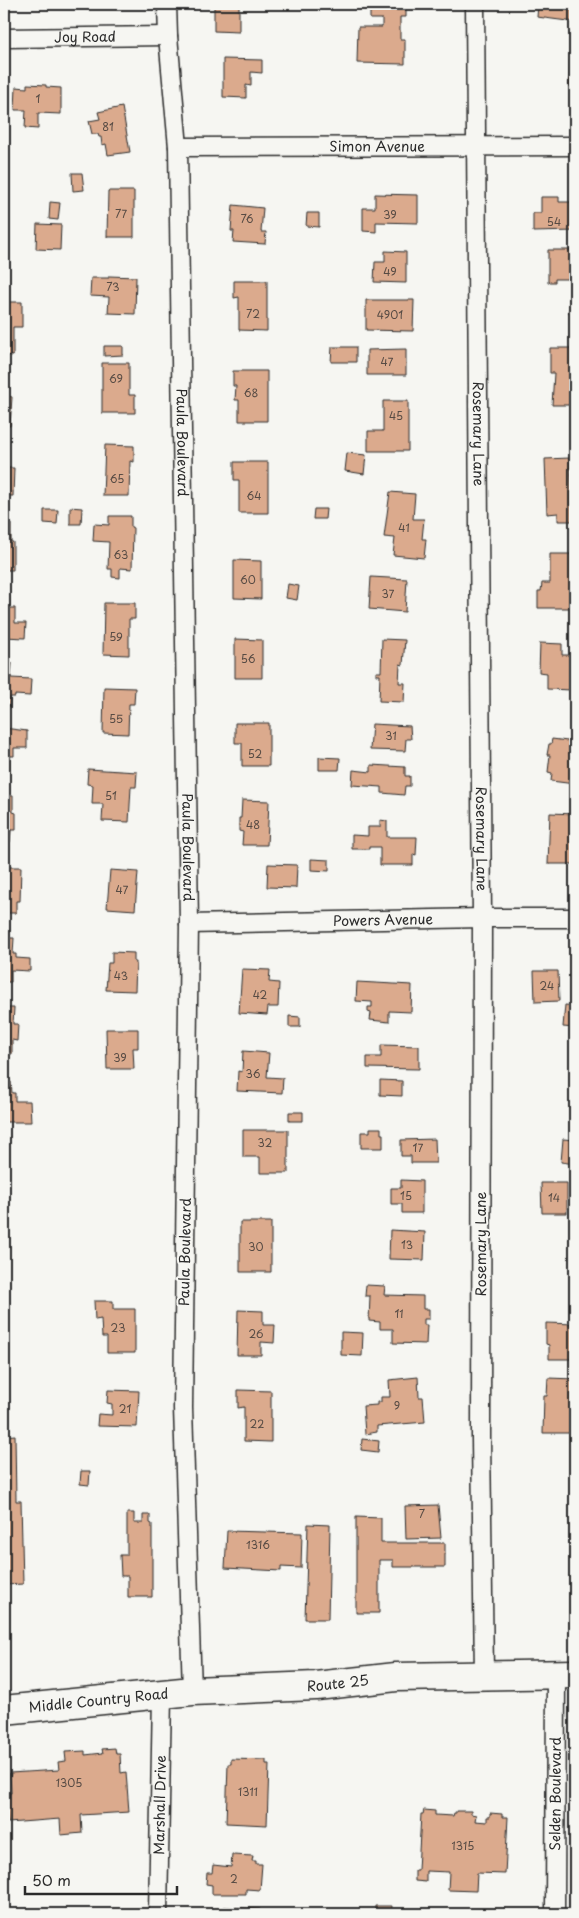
<svg xmlns="http://www.w3.org/2000/svg" width="579" height="1918" viewBox="0 0 579 1918" font-family="'Playpen Sans',sans-serif">
	<style>
		.building { fill: #dbaa8d; stroke: #2b2b2b }
		.lines { fill: none; stroke-linecap: round; stroke-linejoin: round }
		.minor-casing { stroke: #2b2b2b; stroke-width: 21 }
		.primary-casing { stroke: #2b2b2b; stroke-width: 31 }
		.minor { stroke: #f6f6f2; stroke-width: 18 }
		.primary { stroke: #f6f6f2; stroke-width: 28 }
		.labels { text-anchor: middle; stroke-width: 4; stroke-linejoin: round; paint-order: stroke }
		.number-label { font-size: 11px; fill: #574b44 }
		.street-label { font-size: 14px; fill: #2b2b2b; stroke: #f6f6f2 }
	</style>
	<rect width="100%" height="100%" fill="#f6f6f2"/>
	<filter id="ink" filterUnits="userSpaceOnUse"><feTurbulence type="fractalNoise" baseFrequency=".02" numOctaves="2"/><feDisplacementMap in="SourceGraphic" scale="10" xChannelSelector="R" yChannelSelector="G"/><feConvolveMatrix kernelMatrix="1 2 1 2 8 2 1 2 1" color-interpolation-filters="sRGB"/></filter>
	<g filter="url(#ink)">
		<!-- building -->
		<path class="building" d="M214 4H239V32L214 31Z
			M370 4H406V17H400V39H405V64L357 63 358 27H382V19H370Z
			M538 4H575V22L537 17Z
			M223 59 262 60V73L251 72V86L246 85V98L223 97Z
			M570 60H575V86H569Z
			M27 84 46 85V87L61 88V114L38 113V129L25 128 26 110H15L16 87 27 88Z
			M122 107 130 152 108 155 106 144 102 145 101 137H99L98 134H92L89 121 100 119 98 112Z
			M72 173H82L84 190 73 191Z
			M108 191H134V237H107Z
			M375 194 418 195V223L376 222V232L363 231V208H375Z
			M541 197H559V202H575V231L533 232V213H541Z
			M50 202 60 203 58 220 49 219Z
			M233 205 263 208 261 232H266L265 244 233 242 234 231H231Z
			M307 213H319V227L306 226Z
			M37 224 61 225 60 250 36 249Z
			M548 250H574L575 279H555V282H548Z
			M385 251 406 252V283L374 282 375 262H385Z
			M109 276 136 277 135 314 108 313 109 297 90 296 91 278H109Z
			M234 281H267V331L239 330V297L234 298Z
			M571 293 575 294V314L569 313Z
			M366 300H414L413 331 366 330Z
			M4 302H22V327H13V356L4 355Z
			M104 346H123V355L104 356Z
			M332 347H356V362H331Z
			M550 348H574V405H552L554 373H550Z
			M406 349V375H367V350Z
			M102 363H129V395H135V413H102Z
			M233 371H267V421H239V400H235L236 386H233Z
			M4 386H8V396L12 397 10 426H4Z
			M383 401H408V451H368V431H383Z
			M105 445 134 446V462L130 461 129 496H103Z
			M347 453 366 455 364 474 345 471Z
			M4 456H7V468H14L13 496H4Z
			M570 458 572 521H558V513L547 514 545 459Z
			M234 462H268V513H239V480H234Z
			M390 492 415 494 413 519H424L422 539H426L424 558 393 555 395 538 384 537Z
			M70 507 82 508 81 524H70Z
			M314 509H326L325 519H313Z
			M44 510H58L57 524 44 523Z
			M109 516H131V527L133 528 132 569 120 568V578L112 577V569H108L109 542 93 541 94 524 109 525Z
			M4 523 11 524V542H13V570H4Z
			M550 554H575V587V583H573V608H538V591H541L542 583H550Z
			M234 560 261 561V599L234 598Z
			M371 577 407 579 405 612 369 609Z
			M288 584 299 586 297 600 286 598Z
			M4 594 9 595V608H15V623H26L25 638 4 637Z
			M104 603H135V619H129V655L103 654Z
			M235 639 262 640V678H235Z
			M382 639 405 640 403 665 400 664 399 683H405L404 702 379 701 380 675H376V672H381Z
			M540 643 562 644V655H574L572 690 547 689V673L539 672Z
			M4 663H12L11 678 31 679 30 696 15 695V697H10L9 707H4Z
			M104 687 135 688 134 704H129L128 734 103 733Z
			M235 723H269V766H242V743H235Z
			M372 724 410 726 411 739H406L405 751 370 750Z
			M4 728 27 731V748H14V756H9V773H4Z
			M552 739 575 742V784L551 781 552 773 548 772 550 755H547L549 744H551Z
			M319 757 340 758 339 770H319Z
			M371 765 405 767V776H410V786H405L404 795 382 793V787L352 785 353 770 371 772Z
			M88 769 137 772 136 787H131L129 822 102 821 103 804H92L93 785 87 784Z
			M4 795 13 796V812L16 813V830H11L10 842H4Z
			M242 800 269 801 267 845H242L243 832 239 831V818H241Z
			M550 813 575 814V864H548Z
			M380 820 387 821V837H417L416 855 413 854V865H380V847H369V849H352V835L368 836V827H380Z
			M311 859 329 860V871L311 870Z
			M268 864 297 865 296 888 267 887Z
			M4 867H21L20 901H16V913H4Z
			M110 870 138 872 135 910 107 908Z
			M4 938H14L13 954H16V958L30 959V971L11 970V982H4Z
			M112 952 134 953V962H136L135 991 106 990 108 963H112Z
			M242 969 270 970 269 982 279 983 278 1007H268L267 1015 239 1013Z
			M534 971H558L559 1001 535 1002Z
			M357 982 412 985 411 1012 389 1011V1022L370 1020 371 1013 368 1012V1007H372V1002L356 1001Z
			M565 1005 575 1006V1028L563 1027Z
			M4 1008H14L13 1024H18L17 1041 12 1040V1054L4 1053Z
			M289 1016 300 1017V1027H289Z
			M106 1029H138V1048H133L134 1069H107Z
			M381 1045 419 1046V1069L367 1068V1057H381Z
			M243 1051 269 1053 267 1077 283 1078 282 1093 237 1091 238 1071 242 1072Z
			M380 1080 402 1081V1096L380 1095Z
			M4 1082H11L12 1093H15V1101H30L31 1122H4Z
			M289 1112H303V1121H289Z
			M370 1128H381V1134H383V1148H361V1132H370Z
			M243 1130H288V1173H260V1157H243Z
			M435 1139 436 1163H411V1156H401V1140Z
			M563 1139 575 1140V1164L561 1162Z
			M401 1180 422 1181V1213H402V1204H391V1188H401Z
			M541 1183H567V1213H542Z
			M240 1222H271V1272H240Z
			M390 1230 425 1232 424 1260 389 1259Z
			M366 1285 385 1286 384 1295 423 1296V1309H429V1319H424V1325H427L426 1344 393 1343V1329H380V1322L369 1321 370 1296H365Z
			M94 1301H113V1309H135V1353H107V1337H102L101 1319 95 1320Z
			M238 1310 263 1311V1325H275L274 1343 261 1342V1355H237Z
			M546 1323 575 1324V1359H549V1345L546 1344Z
			M341 1332 363 1333 362 1356 341 1355Z
			M418 1377 419 1397H423L425 1422 377 1426V1432L365 1434 363 1406 377 1405V1402H381V1397H390L389 1380Z
			M548 1378 575 1379V1433H543L544 1396H547Z
			M108 1390 139 1391 137 1427 97 1426 98 1414 112 1415V1404L107 1403Z
			M238 1390 271 1391V1442L244 1441V1407L238 1408Z
			M15 1435 16 1501H21L23 1584 4 1585V1436Z
			M362 1439 379 1441 378 1452 361 1450Z
			M81 1471H90L89 1485 80 1484Z
			M438 1505 441 1538 406 1539 405 1506Z
			M127 1513H134V1523H143V1515H150V1523L152 1524V1597H128V1576H121L120 1555H127Z
			M356 1517 381 1518V1543H445V1567H393V1560H379V1613H356Z
			M308 1524 330 1525 328 1619H305Z
			M227 1531 302 1533 301 1568 281 1567V1571L225 1568Z
			M115 1748 116 1754H120L121 1773 126 1772 129 1812 81 1815 82 1833 61 1835 60 1819 8 1823 6 1793H11L10 1773 59 1770 58 1762 66 1761 65 1752 85 1751V1755L103 1753 102 1749Z
			M231 1759 266 1760V1764H269L267 1825 226 1823 228 1764H231Z
			M424 1810 435 1811V1815L453 1816 454 1813H456V1811H471V1814L476 1815 475 1821 487 1822V1817H490V1813L502 1814V1817H508L505 1874 477 1873 476 1891 448 1890 449 1872 426 1871V1882L415 1881V1870H418L421 1814H423Z
			M232 1855 253 1856 252 1861H256V1864H262L260 1890 246 1889V1894H212V1885L206 1884 207 1873H212L213 1865 231 1867Z
			M375 1906H392L391 1914H375Z
			M224 1907 260 1909V1914H223Z"/>
		<g class="lines">
			<!-- minor casing -->
			<g class="minor-casing">
				<g id="minor">
					<path id="s1" d="M167 4 168 36 178 147 189 924 183 1408 192 1691"/>
					<path id="s2" d="M475 4 482 918 481 1438 484 1675"/>
					<path id="s3" d="M4 38 168 36"/>
					<path id="s4" d="M178 147 575 146"/>
					<path id="s5" d="M189 924 482 918H575"/>
					<path id="s6" d="M158 1914 162 1695"/>
					<path id="s7" d="M555 1914 556 1674"/>
				</g>
			</g>
			<!-- primary casing -->
			<g class="primary-casing">
				<g id="primary">
					<path id="s8" d="M4 1710 192 1691 316 1686 396 1677 575 1674"/>
				</g>
			</g>
			<!-- minor -->
			<use href="#minor" class="minor"/>
			<!-- primary -->
			<use href="#primary" class="primary"/>
		</g>
	</g>
	<g class="labels">
		<!-- number labels -->
		<g class="number-label">
			<text x="38" y="103">1</text>
			<text x="108" y="131">81</text>
			<text x="121" y="218">77</text>
			<text x="390" y="219">39</text>
			<text x="247" y="223">76</text>
			<text x="554" y="226">54</text>
			<text x="390" y="276">49</text>
			<text x="113" y="291">73</text>
			<text x="253" y="318">72</text>
			<text x="390" y="319">4901</text>
			<text x="387" y="366">47</text>
			<text x="116" y="383">69</text>
			<text x="251" y="397">68</text>
			<text x="396" y="420">45</text>
			<text x="117" y="483">65</text>
			<text x="254" y="500">64</text>
			<text x="404" y="532">41</text>
			<text x="121" y="559">63</text>
			<text x="248" y="584">60</text>
			<text x="388" y="598">37</text>
			<text x="116" y="641">59</text>
			<text x="248" y="663">56</text>
			<text x="116" y="723">55</text>
			<text x="391" y="740">31</text>
			<text x="255" y="758">52</text>
			<text x="111" y="800">51</text>
			<text x="253" y="829">48</text>
			<text x="122" y="894">47</text>
			<text x="121" y="980">43</text>
			<text x="547" y="990">24</text>
			<text x="260" y="999">42</text>
			<text x="120" y="1062">39</text>
			<text x="253" y="1078">36</text>
			<text x="265" y="1147">32</text>
			<text x="418" y="1152">17</text>
			<text x="406" y="1200">15</text>
			<text x="554" y="1202">14</text>
			<text x="407" y="1249">13</text>
			<text x="256" y="1251">30</text>
			<text x="399" y="1318">11</text>
			<text x="118" y="1332">23</text>
			<text x="256" y="1338">26</text>
			<text x="397" y="1410">9</text>
			<text x="125" y="1413">21</text>
			<text x="257" y="1428">22</text>
			<text x="422" y="1518">7</text>
			<text x="258" y="1549">1316</text>
			<text x="69" y="1787">1305</text>
			<text x="248" y="1796">1311</text>
			<text x="463" y="1850">1315</text>
			<text x="234" y="1883">2</text>
		</g>
		<!-- street labels -->
		<g class="street-label">
			<text dy="5" stroke="none"><textPath href="#s3" startOffset="81">Joy Road</textPath></text>
			<text dy="5" stroke="none"><textPath href="#s4" startOffset="199">Simon Avenue</textPath></text>
			<text dy="5" stroke="none"><textPath href="#s2" startOffset="430">Rosemary Lane</textPath></text>
			<text dy="5" stroke="none"><textPath href="#s1" startOffset="439">Paula Boulevard</textPath></text>
			<text dy="5" stroke="none"><textPath href="#s2" startOffset="835">Rosemary Lane</textPath></text>
			<text dy="5" stroke="none"><textPath href="#s1" startOffset="844">Paula Boulevard</textPath></text>
			<text dy="5" stroke="none"><textPath href="#s5" startOffset="194">Powers Avenue</textPath></text>
			<text transform="translate(481 1244) rotate(-90)" y="5">Rosemary Lane</text>
			<text transform="translate(185 1252) rotate(-89)" y="5">Paula Boulevard</text>
			<text dy="5" stroke="none"><textPath href="#s8" startOffset="335">Route 25</textPath></text>
			<text dy="5" stroke="none"><textPath href="#s8" startOffset="95">Middle Country Road</textPath></text>
			<text dy="5" stroke="none"><textPath href="#s7" startOffset="120">Selden Boulevard</textPath></text>
			<text dy="5" stroke="none"><textPath href="#s6" startOffset="109">Marshall Drive</textPath></text>
		</g>
	</g>
	<!-- margin -->
	<rect width="579" height="1918" fill="none" stroke="#f6f6f2" stroke-width="20"/>
	<rect x="10" y="10" width="559" height="1898" fill="none" stroke="#2b2b2b" stroke-width="2" filter="url(#ink)"/>
	<!-- scale -->
	<path d="M25 1886v8h152v-8" fill="none" stroke="#2b2b2b" stroke-width="2.5"/>
	<text x="32" y="1886" font-size="15" fill="#2b2b2b" stroke="#f6f6f2" stroke-width="4" paint-order="stroke">50 m</text>
</svg>
